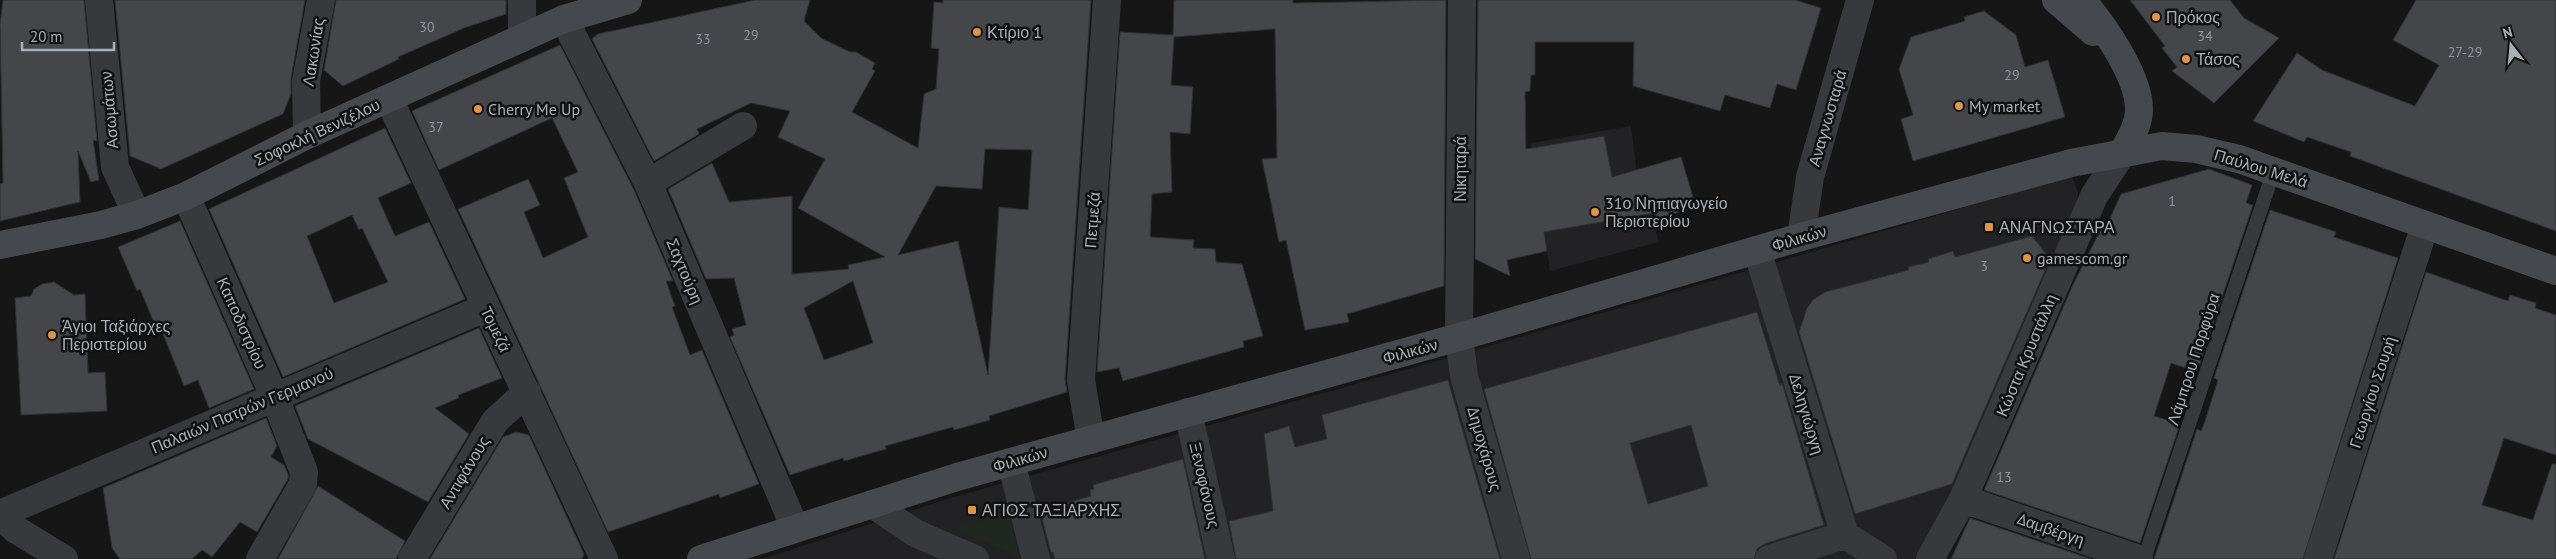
<svg xmlns="http://www.w3.org/2000/svg" width="2556" height="559" viewBox="0 0 2556 559" font-family="'PT Sans',sans-serif">
	<style>
		.built { fill: #222224 }
		.green { fill: #202720 }
		.building { fill: #45464a; stroke: #303033; fill-rule: evenodd }
		.lines { fill: none; stroke-linecap: round; stroke-linejoin: round }
		.lane { stroke: #37393c; stroke-width: 14 }
		.street { stroke: #37393c; stroke-width: 28 }
		.secondary { stroke: #45484c; stroke-width: 28 }
		.poi-dot { fill: #dc9649; stroke: #111112; stroke-width: 2 }
		.labels { text-anchor: middle; stroke-width: 5; stroke-linejoin: round; paint-order: stroke }
		.number-label { font-size: 14px; fill: #90959b }
		.poi-label { font-size: 16px; fill: #a9afb6; stroke: #111112; text-anchor: start }
		.street-label { font-size: 16px; fill: #a9afb6; stroke: #111112 }
	</style>
	<rect width="100%" height="100%" fill="#161617"/>
	<!-- built -->
	<path class="built" d="M1631 126 1637 174 1659 242 1550 271 1531 143Z
		M2072 176 2078 193 2075 221 1938 533 1920 559H762L947 499 1472 351Z"/>
	<!-- green -->
	<path class="green" d="M1008 512 1019 557 953 528Z"/>
	<!-- building -->
	<path class="building" d="M3 0H84L97 141 93 140 99 180 91 182 78 151 80 202 0 221V184L3 183 0 24Z
		M115 0H305L291 78V94L283 114 161 169 130 156Z
		M336 0H506V14L464 28 398 57 399 59 343 86 324 70Z
		M755 0H810L804 21 821 38 850 52H856L875 63 872 69 875 71 852 112 918 148 924 94 936 89 939 49 931 48 934 2 943 3V0H1091L1065 379 1067 392 989 416 990 420 954 430 953 427 885 446 886 449 844 461 843 458 790 475 730 337 734 335 732 329 746 325 734 278 706 279 668 189 712 163 729 202 792 196V274L849 269 848 265 885 257 798 208 825 159 778 137 790 111 751 103 697 129 699 134 654 161 592 39 598 34ZM985 149 1032 150 1028 210 999 207 988 375 958 241 898 255 936 186 982 189ZM853 281 873 343 824 360 804 308Z
		M1174 0H1293V3L1446 0 1444 286 1347 314 1349 322 1305 330 1286 240 1279 242 1262 159 1277 158 1275 29 1174 37 1171 85 1193 87 1190 134 1170 132 1172 192 1152 194 1150 237 1194 240 1193 248 1215 249 1216 262 1242 264 1263 336 1243 341 1244 347 1123 381 1119 368 1097 372 1120 32 1173 35Z
		M1478 0H1795L1821 8 1796 90 1777 84 1770 108 1725 95 1720 111 1633 86 1634 42H1535V75H1531L1530 91 1525 92 1526 149 1604 136 1612 177 1681 157 1696 207 1656 219 1654 213 1544 232 1547 251 1507 260 1510 276 1475 259Z
		M2130 0H2230L2244 18 2279 38 2214 103 2172 71 2177 67 2162 48 2165 46Z
		M2416 0H2556V231L2350 156 2351 152 2307 137 2304 142 2253 121 2297 53 2322 70 2415 106 2439 65 2393 40Z
		M1984 11 2016 35 2025 67 2048 60 2065 117 1913 161 1901 119 1913 115 1899 69 1911 37 1965 21 1964 17Z
		M560 45 634 190 673 281H666L675 306 672 307 690 355 702 350 759 484 720 498 719 494 608 532 458 209 528 179 540 205 524 212 543 258 588 237 564 178 578 172 552 118 439 170 412 111Z
		M385 128 411 183 378 198 395 236 429 222 465 299 283 377 209 209ZM352 215 359 230 362 228 388 282 334 303 307 236Z
		M2209 169 2252 185 2246 203 2253 205 2197 372 2171 363 2154 416 2180 424 2140 543 1984 490 2072 287 2100 231 2104 232 2121 194Z
		M2270 210 2336 232 2334 237 2398 258 2303 559H2154L2197 429 2201 431 2204 424 2218 380 2214 378Z
		M180 221 254 389 209 408 198 380 184 386 159 324 155 325 140 289 137 291 118 247Z
		M2032 236 2050 259 1952 484 1855 514 1799 332 1807 308 1813 300 1825 292 1909 270 1908 267 1929 262 1928 259 1953 251 1955 257Z
		M2426 272 2508 301 2510 295 2536 303 2535 308 2556 315V455L2504 438 2482 505 2533 520 2552 464H2556V559H2334Z
		M54 282 74 295 85 294 88 373 105 372 107 411 21 415 15 298 31 296 34 289 42 284Z
		M1757 312 1780 386 1782 383 1824 525 1764 544 1757 549 1754 559H1531L1484 389ZM1691 425 1708 486 1648 504 1630 443Z
		M479 328 502 378 458 395 459 398 435 408 469 434 428 502 308 439 295 406Z
		M1448 380 1500 559H1236L1229 521 1273 511 1264 434 1289 426 1295 447 1327 439 1322 415Z
		M266 418 277 446 271 457 284 465 288 474V479L257 532 240 522 212 557 202 550 192 559H120L112 548 103 488Z
		M516 432 529 435 584 554 582 559H430L503 437Z
		M1183 459 1205 559H1055L1053 552 1051 553 1040 510 1091 496 1090 490 1094 489 1093 485Z
		M318 486 405 541 396 559H278Z
		M1970 518 2091 559H1951Z"/>
	<g class="lines">
		<!-- lane -->
		<path class="lane" d="M2144 559 2274 170"/>
		<!-- street -->
		<path class="street" d="M99 0 115 167 137 215
			M1462 0 1459 337 1464 376 1516 559
			M564 19 648 183 795 528
			M522 38V0
			M389 99 604 559
			M307 135 306 81 321 0
			M648 183 743 126
			M186 196 274 396 304 472 303 484 260 559
			M1801 237 1810 177 1860 0
			M1757 250 1845 535 1883 559
			M1188 412 1221 559
			M1091 440 1081 380 1107 0
			M1011 462 1036 559
			M1963 499 2139 559
			M872 504 915 533 975 559
			M0 514 485 308
			M0 515 15 529 64 559
			M412 559 495 421 527 392
			M1769 559 1845 535
			M1930 559 1963 499 2094 196 2123 152
			M2318 559 2425 225"/>
		<!-- secondary -->
		<path class="secondary" d="M2056 0 2093 32
			M2082 0C2103 25 2139 76 2139 109 2139 125 2130 139 2123 152
			M0 245 101 225 137 215 186 196 307 135 522 38 564 19 628 0
			M701 559 957 477 1459 337 1801 237 2071 163 2162 146 2196 149 2239 159 2556 271"/>
	</g>
	<!-- markers -->
	<g class="poi-dot">
		<circle cx="2156" cy="17" r="5"/>
		<circle cx="977" cy="32" r="5"/>
		<circle cx="2186" cy="59" r="5"/>
		<circle cx="1959" cy="106" r="5"/>
		<circle cx="478" cy="109" r="5"/>
		<circle cx="1595" cy="212" r="5"/>
		<rect x="1984" y="222" width="10" height="10" rx="2.5"/>
		<circle cx="2027" cy="258" r="5"/>
		<circle cx="52" cy="335" r="5"/>
		<rect x="967" y="505" width="10" height="10" rx="2.5"/>
	</g>
	<g class="labels">
		<!-- number labels -->
		<g class="number-label">
			<text x="427" y="32">30</text>
			<text x="751" y="40">29</text>
			<text x="2205" y="41">34</text>
			<text x="703" y="44">33</text>
			<text x="2465" y="57">27-29</text>
			<text x="2012" y="80">29</text>
			<text x="436" y="132">37</text>
			<text x="2172" y="206">1</text>
			<text x="1984" y="271">3</text>
			<text x="2004" y="482">13</text>
		</g>
		<!-- poi labels -->
		<g class="poi-label">
			<text x="2166" y="23">Πρόκος</text>
			<text x="987" y="38">Κτίριο 1</text>
			<text x="2196" y="65">Τάσος</text>
			<text x="1969" y="112">My market</text>
			<text x="488" y="115">Cherry Me Up</text>
			<text x="1605" y="209">31ο Νηπιαγωγείο<tspan x="1605" dy="18">Περιστερίου</tspan></text>
			<text x="1999" y="233">ΑΝΑΓΝΩΣΤΑΡΑ</text>
			<text x="2037" y="264">gamescom.gr</text>
			<text x="62" y="332">Άγιοι Ταξιάρχες<tspan x="62" dy="18">Περιστερίου</tspan></text>
			<text x="982" y="516">ΑΓΙΟΣ ΤΑΞΙΑΡΧΗΣ</text>
		</g>
		<!-- street labels -->
		<g class="street-label">
			<text transform="translate(313 52) rotate(-81)" y="6">Λακωνίας</text>
			<text transform="translate(109 110) rotate(-95)" y="6">Ασωμάτων</text>
			<text transform="translate(1827 118) rotate(-74)" y="6">Αναγνωσταρά</text>
			<text transform="translate(317 132) rotate(-25)" y="6">Σοφοκλή Βενιζέλου</text>
			<text transform="translate(2261 168) rotate(17)" y="6">Παύλου Μελά</text>
			<text transform="translate(1460 169) rotate(-90)" y="6">Νικηταρά</text>
			<text transform="translate(1092 220) rotate(-86)" y="6">Πετμεζά</text>
			<text transform="translate(1799 238) rotate(-16)" y="6">Φιλικών</text>
			<text transform="translate(685 271) rotate(67)" y="6">Σαχτούρη</text>
			<text transform="translate(242 323) rotate(66)" y="6">Καποδιστρίου</text>
			<text transform="translate(496 329) rotate(64)" y="6">Τομεζά</text>
			<text transform="translate(1410 351) rotate(-15)" y="6">Φιλικών</text>
			<text transform="translate(2026 355) rotate(-67)" y="6">Κώστα Κρυστάλλη</text>
			<text transform="translate(2193 359) rotate(-72)" y="6">Λάμπρου Πορφύρα</text>
			<text transform="translate(2372 392) rotate(-72)" y="6">Γεωργίου Σουρή</text>
			<text transform="translate(242 410) rotate(-23)" y="6">Παλαιών Πατρών Γερμανού</text>
			<text transform="translate(1807 414) rotate(73)" y="6">Δεληγιώργη</text>
			<text transform="translate(1485 449) rotate(74)" y="6">Δημοχάρους</text>
			<text transform="translate(1020 459) rotate(-16)" y="6">Φιλικών</text>
			<text transform="translate(464 472) rotate(-59)" y="6">Αντιφάνους</text>
			<text transform="translate(1205 485) rotate(77)" y="6">Ξενοφάνους</text>
			<text transform="translate(2051 529) rotate(19)" y="6">Δαμβέργη</text>
		</g>
	</g>
	<!-- north arrow -->
	<g transform="translate(2511 45) rotate(344)" stroke="#111112" stroke-width="4" paint-order="stroke">
	<path d="M0-4L9 19L0 12L-9 19Z" fill="#a9afb6"/>
	<text y="-8" font-size="14" font-weight="bold" text-anchor="middle" fill="#a9afb6">N</text>
	</g>
	<!-- scale -->
	<path d="M22 42v8h92v-8" fill="none" stroke="#a9afb6" stroke-width="2.5"/>
	<text x="30" y="42" font-size="15" fill="#a9afb6" stroke="#111112" stroke-width="4" paint-order="stroke">20 m</text>
</svg>
